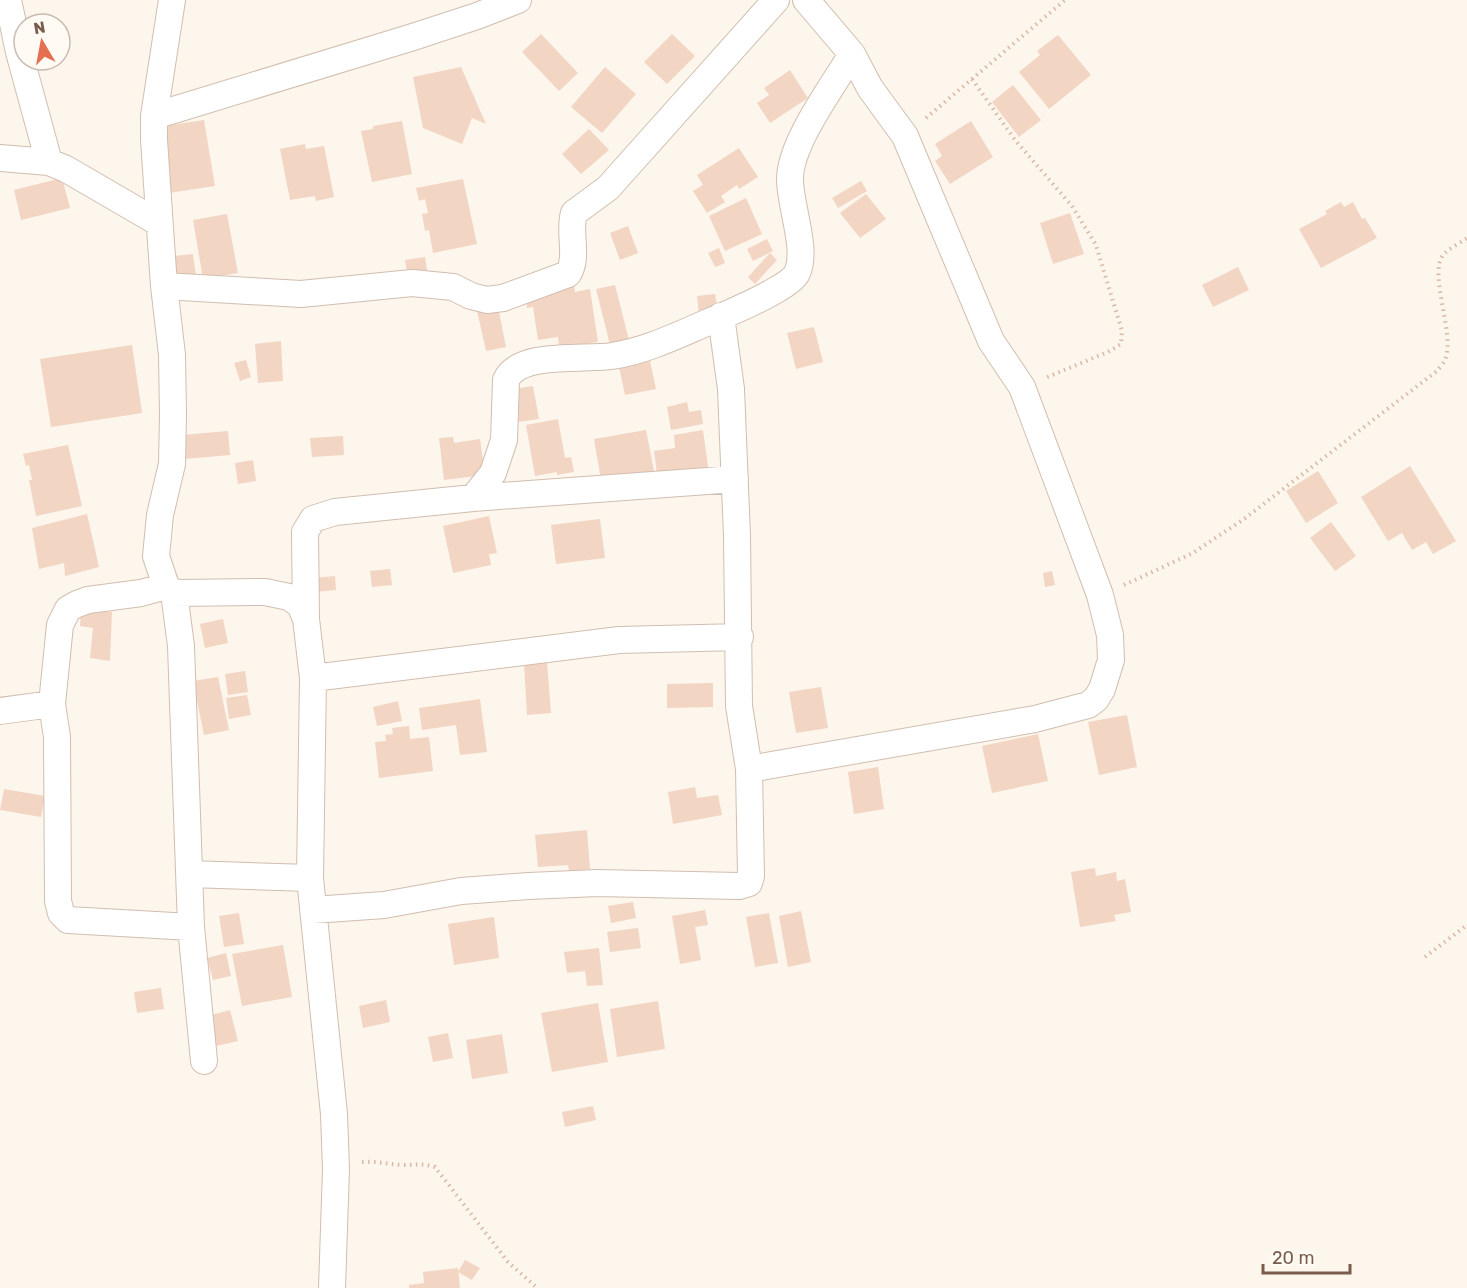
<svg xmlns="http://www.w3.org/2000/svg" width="1467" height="1288" viewBox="0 0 1467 1288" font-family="Rubik,sans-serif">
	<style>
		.building { fill: #f3d5c3 }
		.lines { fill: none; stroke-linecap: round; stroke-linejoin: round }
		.street-casing { stroke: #d1beb0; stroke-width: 28 }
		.path { stroke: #d9b8a5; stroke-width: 4; stroke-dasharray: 1.5 4.5; stroke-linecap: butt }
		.street { stroke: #fff; stroke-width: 26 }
	</style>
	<rect width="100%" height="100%" fill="#fdf6ec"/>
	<!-- building -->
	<path class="building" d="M541 34 578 73 559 91 522 52Z
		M672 34 695 56 667 84 644 62Z
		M1058 35 1091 75 1049 109 1019 72 1040 55 1037 51Z
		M461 67 486 124 472 118 462 144 423 128 413 77Z
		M605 67 636 94 602 133 571 107Z
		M790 70 808 98 770 123 757 103 769 95 764 88Z
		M1013 85 1041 120 1019 137 992 102Z
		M204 120 215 186 169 193 158 127Z
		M402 121 412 174 372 182 361 131 373 129V126Z
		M971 121 993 157 950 184 935 161 942 156 935 144Z
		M589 129 609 150 581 174 562 154Z
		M305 144 306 149 324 146 334 197 316 201 315 196 290 200 280 149Z
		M739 148 758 177 739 189 737 185 721 196 725 202 707 213 693 191 703 185 697 175Z
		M62 178 70 208 21 220 14 190Z
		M463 179 477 244 433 253 429 230 425 231 422 214 428 213 425 199 419 201 416 188Z
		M861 181 867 191 838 208 832 198Z
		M866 194 886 219 860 238 840 213Z
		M746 198 762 234 725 251 709 216Z
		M1341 202 1344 207 1353 202 1362 219 1365 218 1377 238 1321 268 1299 229 1327 214 1325 211Z
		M1070 213 1084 254 1053 264 1040 223Z
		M227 214 238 273 203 279 193 220Z
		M628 226 638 253 620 260 610 233Z
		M767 239 773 251 753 261 747 249Z
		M719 248 725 263 715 267 708 253Z
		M770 253 777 260 755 284 748 277Z
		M193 254 196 277 177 279 174 256Z
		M425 257 428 276 408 279 405 260Z
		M1238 267 1249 290 1213 307 1202 285Z
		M574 284 575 292 590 289 598 342 559 348 558 337 538 340 533 307 527 308 525 291Z
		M615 285 629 340 610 345 596 289Z
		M715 294 718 312 699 315 697 296Z
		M497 302 506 347 486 351 476 306Z
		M814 327 823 362 796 369 787 333Z
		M281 341 283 381 258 383 255 344Z
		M132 345 142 413 51 427 40 359Z
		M246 360 251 377 240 381 234 363Z
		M650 361 656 389 625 395 619 367Z
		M533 386 539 419 518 422 513 389Z
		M687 402 689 412 701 410 703 424 671 430 667 407Z
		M558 419 565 458 571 457 574 472 557 475V472L535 476 526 425Z
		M646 430 655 476 602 486 594 439Z
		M703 430 709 474 658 482 654 451 675 448 674 435Z
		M228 431 230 455 184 459 182 435Z
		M343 436 344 455 312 457 310 438Z
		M453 437 454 443 480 439 485 475 444 480 439 438Z
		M68 445 82 506 36 516 29 480H32L29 465 26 466 23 454Z
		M253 460 256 481 238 484 235 463Z
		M1410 466 1456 541 1433 554 1426 542 1412 550 1402 533 1388 541 1361 497Z
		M1318 471 1338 503 1306 523 1286 491Z
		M87 514 99 567 65 576 64 563 39 569 32 528Z
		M489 516 497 553 489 554 491 565 453 573 443 526Z
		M600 519 605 558 556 564 551 525Z
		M1331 522 1356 556 1335 571 1310 538Z
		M390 569 392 585 372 587 370 571Z
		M1052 571 1055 585 1045 587 1043 573Z
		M335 576 336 590 315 592 314 578Z
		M81 611 112 612 110 661 90 658 93 628 80 626Z
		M223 619 228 643 205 648 200 624Z
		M547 662 551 713 527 715 524 663Z
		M245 671 248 692 228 695 225 674Z
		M218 677 229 730 204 735 193 681Z
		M713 683V707L667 708V684Z
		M821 687 828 728 796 733 789 692Z
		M247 695 251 715 229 719 226 698Z
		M480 699 487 752 460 755 456 725 422 730 419 708Z
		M398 701 402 721 377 726 373 707Z
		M1127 715 1137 767 1099 775 1088 722Z
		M409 726 410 739 429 737 433 771 379 778 375 742 386 741 385 735 393 734 392 728Z
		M1038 734 1048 781 992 793 982 746Z
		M878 767 884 809 854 814 848 772Z
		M695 787 697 798 718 795 722 815 673 824 668 792Z
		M4 789 45 796 41 817 0 810Z
		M587 830 590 869 569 871 568 865 538 867 535 835Z
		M1095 868 1096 876 1116 872 1117 881 1125 879 1131 912 1114 915 1116 921 1080 927 1071 872Z
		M633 902 636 918 611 923 608 906Z
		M705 910 708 925 695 927 701 960 680 964 672 916Z
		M801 911 811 962 788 967 779 916Z
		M239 913 244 944 224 947 219 916Z
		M769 913 778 963 755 967 746 917Z
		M494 917 499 958 454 965 448 924Z
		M638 928 641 948 610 952 607 932Z
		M283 945 292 997 242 1006 232 954Z
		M599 948 603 985 587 986 585 971 567 973 564 952Z
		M226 953 231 976 213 980 207 958Z
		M161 988 164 1009 137 1013 134 992Z
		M386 1000 390 1022 363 1028 359 1006Z
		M658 1001 665 1049 617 1057 610 1009Z
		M598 1003 608 1062 552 1072 541 1013Z
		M230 1010 238 1041 212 1047 204 1017Z
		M448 1033 453 1058 433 1062 428 1037Z
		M502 1034 508 1073 472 1079 466 1040Z
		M593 1106 596 1120 565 1127 562 1112Z
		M465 1260 480 1268 472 1280 458 1272Z
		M458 1268 460 1288H409V1285L424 1283 423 1272Z"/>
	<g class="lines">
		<!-- street casing -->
		<g class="street-casing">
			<path id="street" d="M8 0 19 52 49 162
				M172 0 154 116V140L164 286 172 355 173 415 172 464 160 515 156 556 166 586 174 593 265 592 289 597 300 605 306 619 313 678 310 878 334 1114 336 1169 332 1288
				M154 116 413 37 477 16 518 0
				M0 158 49 162 66 169 159 223
				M164 286 301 294 412 283 453 287 471 296 487 300 503 298 568 274C579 257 568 232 574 213L608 188 776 0
				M473 498 493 473 504 440 506 380C519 351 585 360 612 356 645 351 676 336 706 323 730 313 754 303 776 290 783 286 794 279 797 273 808 249 790 207 790 179 790 143 833 86 852 54
				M166 586 141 593 88 600 77 604 68 609 60 625 52 704 57 737 58 901 61 913 68 920 191 927
				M174 593 181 646 191 927 204 1061
				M306 619 305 532 313 519 335 512 473 498 735 479
				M313 678 619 640 740 637
				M0 711 52 704
				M749 769 1035 719 1088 705 1096 699 1102 689 1111 660 1110 635 1100 595 1022 387 991 341 905 136 870 88 852 54 806 0
				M190 874 310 878
				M313 910 384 905 461 891 529 886 597 883 739 886 749 883 751 876 749 769 739 706 737 536 731 389 721 316"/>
		</g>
		<!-- path -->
		<path class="path" d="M972 79 1015 140 1072 206 1096 245 1122 331 1121 344 1108 352 1045 378
			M926 118 1065 0
			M1124 585 1193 553 1244 519 1437 371C1439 368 1443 364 1445 360 1456 334 1427 273 1444 254 1450 248 1460 243 1467 238
			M1425 957 1467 925
			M362 1162C376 1161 388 1164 401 1165 413 1165 423 1163 435 1167L508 1262 535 1286"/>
		<!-- street -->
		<use href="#street" class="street"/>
	</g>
	<!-- north arrow -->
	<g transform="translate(42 42) rotate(350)"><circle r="28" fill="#fffaf3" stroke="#cabbb1" stroke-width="1.5"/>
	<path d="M0-4.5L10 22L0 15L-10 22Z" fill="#e76f51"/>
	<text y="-9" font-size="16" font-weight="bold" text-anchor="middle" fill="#7a5c4d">N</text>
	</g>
	<!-- scale -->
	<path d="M1263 1264v9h87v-9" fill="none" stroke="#7a5c4d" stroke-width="3"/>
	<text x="1272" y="1264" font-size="18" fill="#7a5c4d" stroke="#fffaf3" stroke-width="4.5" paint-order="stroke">20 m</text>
</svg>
